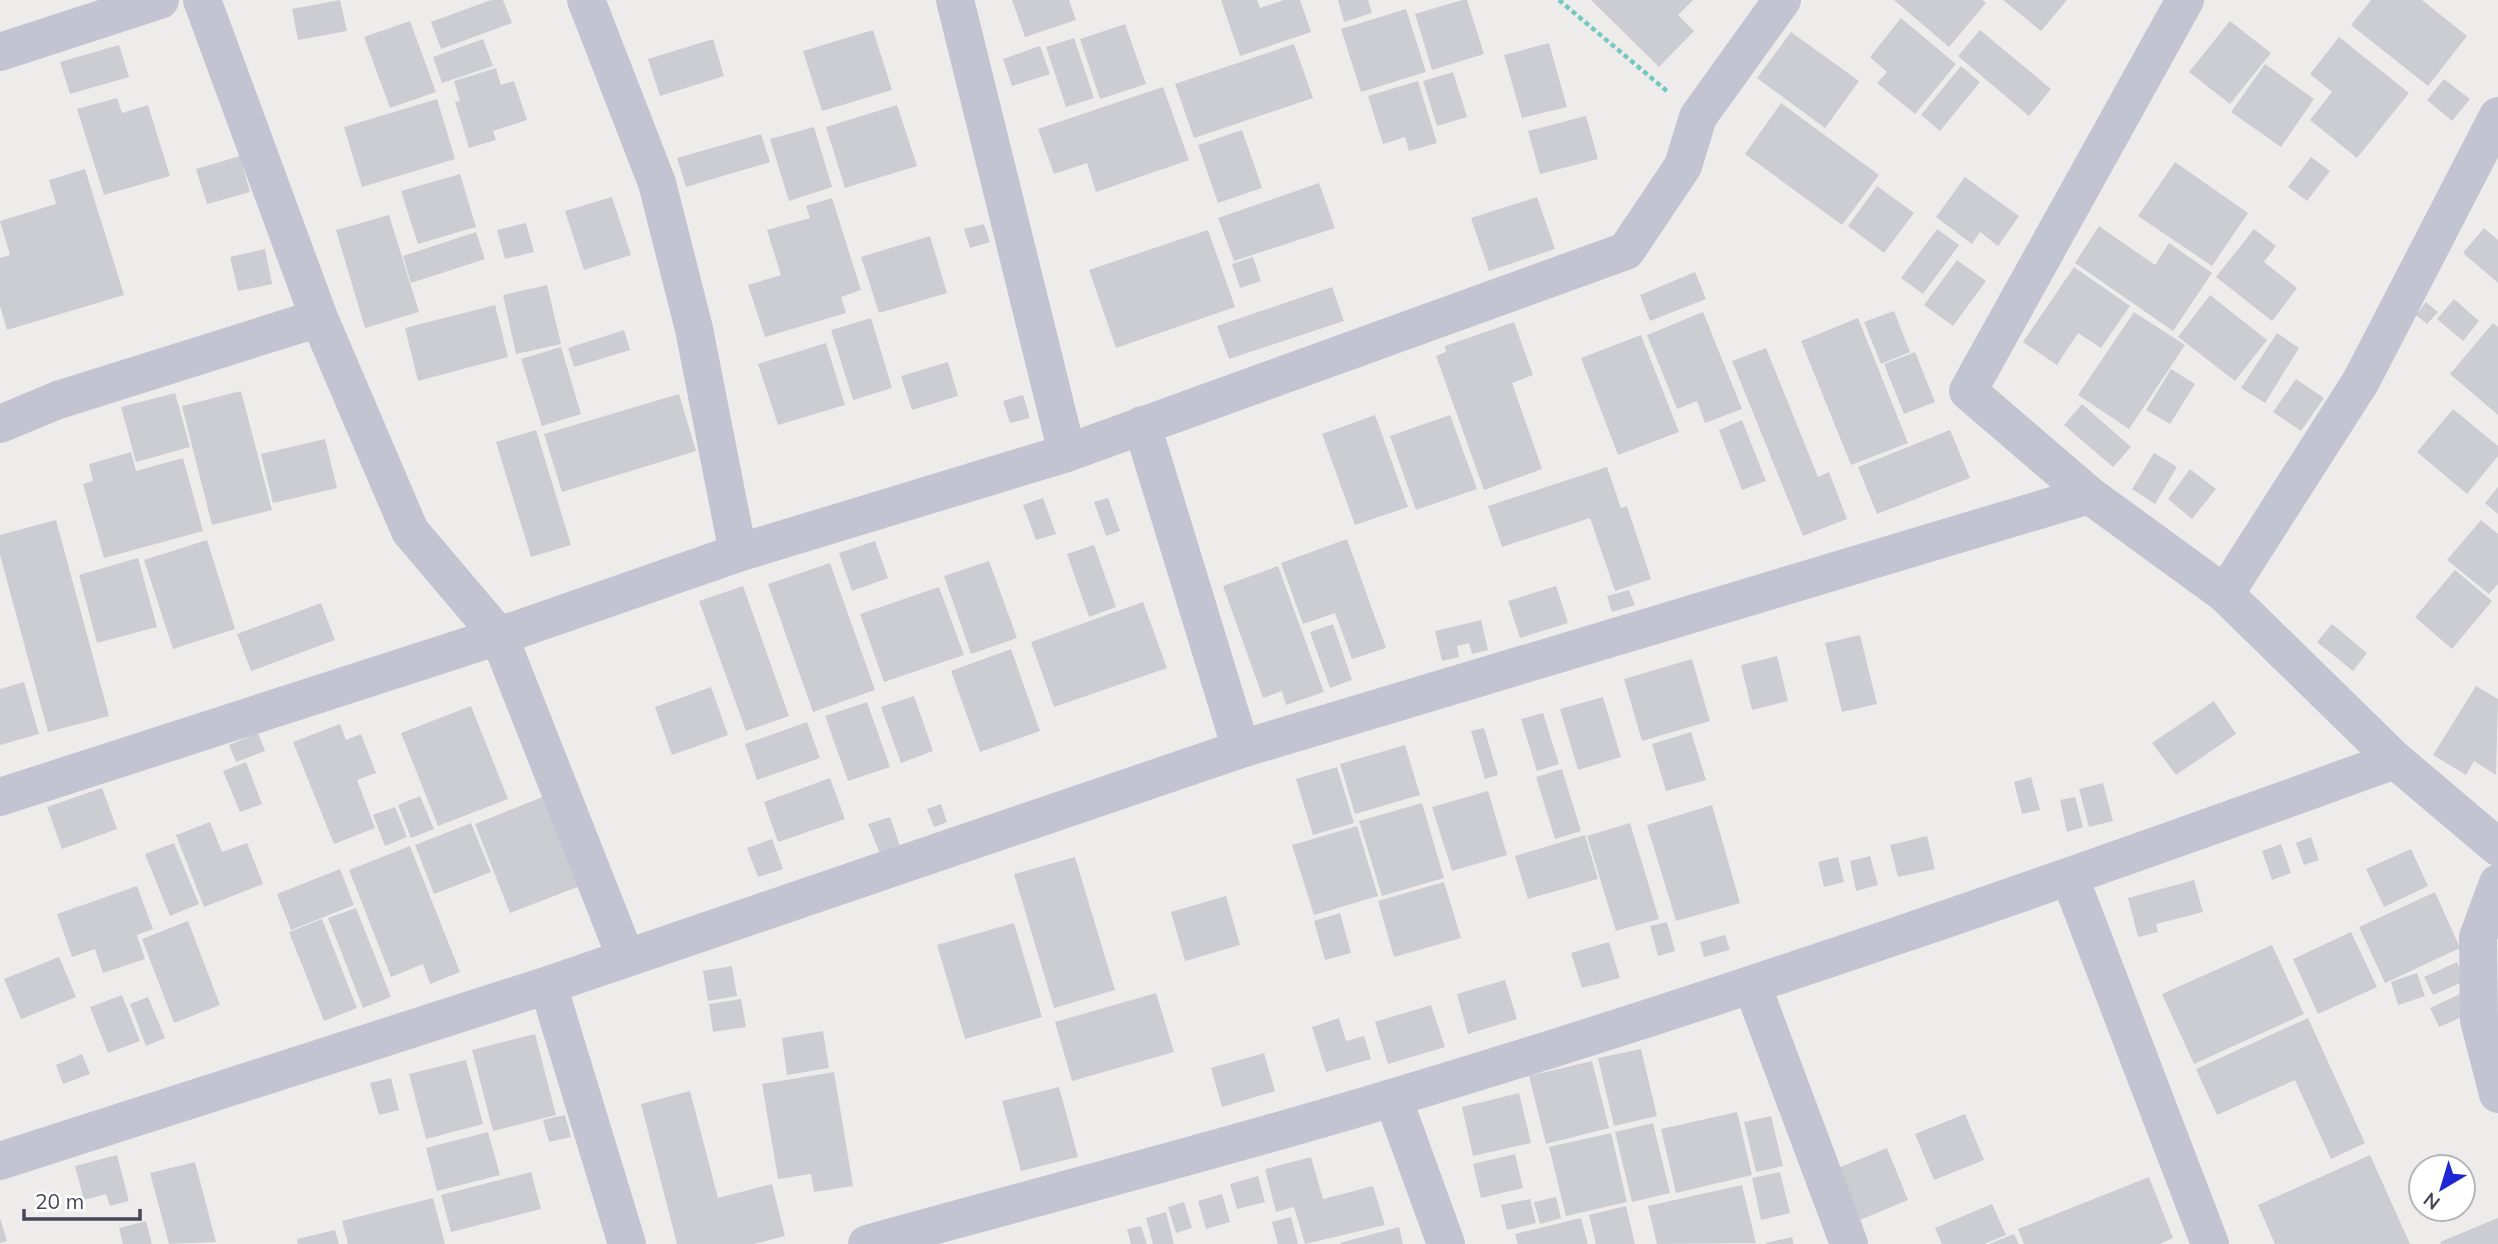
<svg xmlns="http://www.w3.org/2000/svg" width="2498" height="1244" viewBox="0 0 2498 1244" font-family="Mulish,sans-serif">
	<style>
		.building { fill: #ccccd3 }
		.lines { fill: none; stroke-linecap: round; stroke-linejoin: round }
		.path { stroke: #73c8c0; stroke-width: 4.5; stroke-dasharray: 5 3.5; stroke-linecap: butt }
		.minor { stroke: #c2c4d2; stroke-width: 38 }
	</style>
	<rect width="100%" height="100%" fill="#eeeceb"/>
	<!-- building -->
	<path class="building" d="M340 0 347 31 298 40 292 9Z
		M491 0H503L512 23 441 49 431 22Z
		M1012 0H1069L1076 20 1025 37Z
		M1221 0H1257L1260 8 1284 0H1300L1311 32 1240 56Z
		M1338 0H1368L1372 13 1344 22Z
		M1462 0H1467L1484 54 1432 70 1415 14Z
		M1591 0H1693L1678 15 1694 31 1659 67Z
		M1894 0H1983L1986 3 1949 47Z
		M2003 0H2067L2041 31Z
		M2371 0H2422L2467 36 2428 86 2351 25Z
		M1406 9 1426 72 1361 92 1341 29Z
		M1901 18 1956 64 1915 114 1877 83 1887 72 1870 57Z
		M410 21 436 92 390 108 364 37Z
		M2230 21 2271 53 2230 104 2189 72Z
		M1125 24 1146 84 1100 99 1080 39Z
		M873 30 892 90 822 111 803 51Z
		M1980 30 2051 89 2029 116 1958 56Z
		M1791 32 1859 81 1825 128 1757 78Z
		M2339 37 2409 93 2357 158 2310 120 2332 92 2310 74Z
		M1074 38 1094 98 1066 107 1046 47Z
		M483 39 493 66 442 83 433 57Z
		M713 39 724 76 660 96 648 59Z
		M1549 43 1567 107 1522 118 1504 55Z
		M1294 44 1313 98 1194 138 1175 84Z
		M119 45 129 77 70 94 60 62Z
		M1040 46 1050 74 1012 86 1003 59Z
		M2265 64 2314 99 2281 147 2231 112Z
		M1961 66 1980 82 1940 131 1921 115Z
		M496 68 501 85 514 81 527 120 493 131 496 140 469 148 455 102 460 101 454 81Z
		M1453 72 1467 117 1437 126 1423 81Z
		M2444 79 2470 99 2452 121 2427 100Z
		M1418 81 1437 143 1409 151 1405 137 1383 144 1368 96Z
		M1163 87 1189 160 1096 192 1087 163 1054 174 1038 129Z
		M117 98 122 113 148 105 170 176 104 195 77 109Z
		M437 99 455 159 362 187 344 127Z
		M1781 103 1879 175 1842 225 1745 154Z
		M897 105 917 166 845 188 826 127Z
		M1586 116 1598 159 1540 174 1528 131Z
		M814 127 832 187 789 201 770 139Z
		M1242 130 1262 188 1218 203 1198 145Z
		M761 134 770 162 686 187 677 158Z
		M240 156 250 192 207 204 196 169Z
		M2311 157 2330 171 2307 201 2288 187Z
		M2175 162 2248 213 2212 266 2138 216Z
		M85 169 124 295 7 330 0 306V258L10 255 0 221 56 204 49 180Z
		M460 174 476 227 418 244 401 191Z
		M1965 177 2019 216 1998 246 1980 232 1972 244 1936 217Z
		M1319 183 1335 228 1234 261 1218 218Z
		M1877 186 1914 213 1884 253 1848 226Z
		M612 197 631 255 584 270 565 211Z
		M1537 197 1555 249 1489 271 1471 218Z
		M832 198 861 290 841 297 846 313 765 337 748 285 781 275 767 230 810 218 806 206Z
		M389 215 419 312 365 328 336 230Z
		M526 223 534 252 505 259 497 230Z
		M984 224 990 242 970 248 964 229Z
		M2099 226 2155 265 2169 243 2212 273 2173 331 2075 263Z
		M2484 228 2498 240V283L2463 253Z
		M1937 229 1959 245 1923 294 1901 278Z
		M2254 229 2276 246 2264 262 2297 288 2272 321 2216 277Z
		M1208 230 1235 307 1116 348 1089 270Z
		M476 232 485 259 411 283 403 256Z
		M930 236 947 293 879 313 861 257Z
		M265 249 272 284 238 291 230 257Z
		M1253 257 1261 281 1240 288 1232 264Z
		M1957 260 1986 281 1953 326 1924 305Z
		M2074 267 2130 306 2101 348 2078 333 2057 365 2023 342Z
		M1695 272 1706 299 1650 321 1640 295Z
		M547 285 561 344 516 354 503 295Z
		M1332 287 1344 321 1229 359 1217 326Z
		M2210 295 2267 340 2235 381 2178 337Z
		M2454 299 2479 321 2463 341 2437 319Z
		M2426 302 2438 312 2427 324 2416 315Z
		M495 305 508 357 418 381 405 328Z
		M1894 311 1910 352 1881 364 1864 322Z
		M1703 312 1742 409 1705 423 1697 401 1677 409 1647 335Z
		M2134 312 2185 345 2129 429 2078 395Z
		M871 318 892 388 853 400 831 330Z
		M1858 318 1908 443 1851 465 1801 341Z
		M1514 322 1533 375 1512 383 1542 469 1484 490 1436 356 1446 352 1445 346Z
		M2493 323 2498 327V415L2450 374Z
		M624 330 630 350 574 367 568 348Z
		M2277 333 2299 348 2265 403 2241 388Z
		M1641 335 1679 432 1618 455 1581 358Z
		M826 343 845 405 778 425 758 364Z
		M561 347 581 414 542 426 521 359Z
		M1766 348 1818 477 1829 472 1847 519 1803 536 1732 361Z
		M1915 352 1935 402 1904 414 1884 364Z
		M948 362 958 396 912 410 901 376Z
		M2171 369 2195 384 2170 424 2146 410Z
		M2296 379 2324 398 2301 431 2273 412Z
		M241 391 272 510 212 525 182 406Z
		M175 393 190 447 136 462 121 407Z
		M679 394 696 451 562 492 544 434Z
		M1023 395 1030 418 1010 423 1003 401Z
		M2082 404 2131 447 2113 467 2064 425Z
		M2453 409 2498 446V456L2467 494 2417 452Z
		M1375 415 1408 507 1355 525 1322 434Z
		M1450 415 1477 489 1416 510 1390 436Z
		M1742 420 1766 481 1742 490 1719 430Z
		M536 430 571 545 531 557 496 442Z
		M1950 430 1970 478 1877 514 1858 467Z
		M325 439 337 488 273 503 261 454Z
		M131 452 136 471 183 458 203 531 104 558 83 484 93 481 89 464Z
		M2154 453 2177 467 2155 504 2132 489Z
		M1607 467 1621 508 1627 506 1651 579 1615 591 1590 518 1502 547 1488 506Z
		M2190 469 2216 489 2192 519 2168 499Z
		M2498 487V514L2485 503Z
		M1043 498 1056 534 1036 540 1023 505Z
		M1108 498 1120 531 1106 536 1094 502Z
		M56 520 109 716 48 732 0 555V535Z
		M2481 520 2498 534V584L2489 594 2447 560Z
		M1347 539 1386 648 1352 659 1335 613 1303 624 1281 563Z
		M207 540 235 629 173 649 144 560Z
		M875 541 888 578 852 591 839 553Z
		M1094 545 1116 607 1089 617 1067 554Z
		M138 558 157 627 97 643 79 575Z
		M989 561 1017 638 971 654 944 576Z
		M830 563 875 690 813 712 768 584Z
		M1278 566 1324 692 1286 705 1282 691 1263 698 1223 586Z
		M2455 570 2492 601 2452 649 2415 617Z
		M743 586 789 716 746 731 699 601Z
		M1556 586 1568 623 1520 638 1508 601Z
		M939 587 964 655 884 682 860 614Z
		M1629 590 1635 605 1612 612 1607 596Z
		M1143 602 1167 668 1054 707 1031 642Z
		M321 603 335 640 251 671 237 634Z
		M1481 620 1488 650 1472 654 1469 643 1457 646 1459 657 1442 661 1435 631Z
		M1333 624 1352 680 1330 688 1310 632Z
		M2332 624 2367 653 2353 671 2317 642Z
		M1860 635 1877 704 1842 712 1825 643Z
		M1011 649 1040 731 980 752 951 671Z
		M1777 656 1788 701 1752 710 1741 665Z
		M1692 659 1710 721 1642 741 1624 679Z
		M24 682 39 734 0 745V689Z
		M2476 686 2498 699 2496 775 2474 761 2466 775 2433 755Z
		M711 687 728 735 672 755 655 707Z
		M914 696 933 751 901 763 881 707Z
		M1603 697 1621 757 1578 770 1560 709Z
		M2214 701 2236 734 2176 775 2152 743Z
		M867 702 890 767 848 781 825 716Z
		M471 706 508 799 438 826 401 733Z
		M1543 713 1559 764 1537 771 1521 719Z
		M807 722 820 758 757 780 745 744Z
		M340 724 346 740 361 734 376 773 357 780 375 828 334 844 293 742Z
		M1484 728 1498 775 1485 779 1471 731Z
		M1691 732 1706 780 1666 791 1652 744Z
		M258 733 265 751 236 762 229 745Z
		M1405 745 1420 795 1355 814 1340 764Z
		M246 762 262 804 240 812 223 771Z
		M1337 767 1354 823 1313 835 1296 779Z
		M1562 769 1581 831 1555 839 1536 777Z
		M2031 777 2040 810 2022 814 2014 782Z
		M830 778 845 819 778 842 764 802Z
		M2103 783 2113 821 2089 827 2079 789Z
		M102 788 117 829 62 849 47 807Z
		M1488 791 1507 855 1452 871 1432 807Z
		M420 796 434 829 411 838 398 805Z
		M545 796 580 886 510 913 475 824Z
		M2075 797 2083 827 2067 832 2060 800Z
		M1422 803 1444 878 1382 896 1359 821Z
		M941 804 947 822 934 827 927 809Z
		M1712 805 1740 903 1676 921 1647 825Z
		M395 807 407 837 385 846 373 815Z
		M890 817 901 849 881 856 868 824Z
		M210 822 222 852 247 843 263 884 204 907 176 835Z
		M471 823 491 872 434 894 415 845Z
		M1630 823 1659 919 1616 931 1587 836Z
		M1357 826 1378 896 1314 915 1292 845Z
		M1585 835 1598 879 1528 899 1515 856Z
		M1927 836 1935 869 1898 877 1890 845Z
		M2311 837 2319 860 2304 865 2296 843Z
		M772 839 783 869 758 877 747 848Z
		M174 843 199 904 170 916 145 854Z
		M2281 844 2291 873 2272 880 2262 851Z
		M410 846 460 972 430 984 423 964 391 977 349 870Z
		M2411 849 2428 886 2384 907 2366 869Z
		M1870 856 1878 885 1856 891 1850 861Z
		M1075 857 1115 990 1054 1008 1014 874Z
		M1838 857 1844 882 1824 887 1818 862Z
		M340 869 354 905 291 930 277 894Z
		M2194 880 2203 912 2156 924 2158 932 2138 937 2128 898Z
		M1444 882 1461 938 1394 957 1378 901Z
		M137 886 153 929 137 935 145 959 103 973 95 949 72 957 57 914Z
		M2435 892 2460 948 2385 983 2359 927Z
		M1226 896 1240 945 1185 961 1171 912Z
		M356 908 391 997 363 1008 328 918Z
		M1340 913 1351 953 1325 960 1314 921Z
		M322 919 357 1008 324 1021 289 932Z
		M188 921 220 1005 174 1023 142 939Z
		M1667 922 1675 951 1658 956 1650 926Z
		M1014 923 1042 1017 965 1039 937 945Z
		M2351 932 2377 987 2318 1014 2293 959Z
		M1725 935 1730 950 1704 957 1700 942Z
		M1609 942 1620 978 1582 988 1571 953Z
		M2272 945 2304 1014 2194 1064 2162 994Z
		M59 957 76 997 21 1019 4 979Z
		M2457 962 2465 981 2433 995 2424 977Z
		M732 966 737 996 708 1001 703 971Z
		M2417 973 2425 996 2398 1005 2391 982Z
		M1505 980 1517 1019 1468 1034 1457 994Z
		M1156 993 1174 1052 1072 1081 1055 1022Z
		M2460 994 2469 1014 2439 1027 2430 1008Z
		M122 995 140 1041 108 1053 90 1007Z
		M148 997 165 1038 146 1046 130 1004Z
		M741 999 746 1027 713 1032 709 1004Z
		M1431 1005 1445 1047 1388 1064 1375 1022Z
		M1339 1018 1346 1041 1364 1036 1371 1059 1326 1072 1312 1027Z
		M2308 1018 2365 1143 2331 1159 2295 1080 2217 1115 2196 1069Z
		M823 1031 829 1068 787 1075 782 1038Z
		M535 1034 556 1115 493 1131 472 1050Z
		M1641 1049 1657 1116 1614 1126 1598 1058Z
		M1264 1053 1275 1091 1222 1107 1211 1068Z
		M82 1054 90 1074 63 1084 56 1065Z
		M466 1060 483 1124 426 1139 409 1074Z
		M1592 1061 1609 1128 1546 1144 1529 1076Z
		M834 1072 853 1186 814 1192 811 1174 778 1179 762 1084Z
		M391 1078 399 1110 379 1115 370 1083Z
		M1059 1087 1078 1157 1021 1171 1002 1101Z
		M690 1091 718 1198 772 1184 785 1236 754 1244H677L641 1104Z
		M1519 1093 1531 1143 1473 1156 1462 1107Z
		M1737 1112 1752 1175 1676 1193 1661 1129Z
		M1965 1114 1984 1160 1934 1180 1915 1134Z
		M565 1115 571 1137 549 1142 543 1120Z
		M1771 1116 1783 1166 1756 1172 1744 1122Z
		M1653 1123 1670 1193 1632 1202 1615 1132Z
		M488 1132 500 1175 437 1191 426 1148Z
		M1611 1133 1627 1202 1566 1216 1549 1147Z
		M1887 1148 1908 1200 1860 1220 1838 1168Z
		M1515 1154 1523 1188 1481 1198 1473 1164Z
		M117 1155 129 1201 110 1206 106 1194 84 1200 75 1166Z
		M2370 1155 2410 1244H2275L2258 1205Z
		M1311 1157 1323 1199 1373 1186 1385 1225 1305 1244 1294 1207 1276 1212 1265 1169Z
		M195 1162 216 1242 169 1244 150 1173Z
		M531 1172 541 1209 451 1232 441 1195Z
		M1780 1172 1790 1213 1761 1220 1752 1178Z
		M1258 1176 1265 1202 1237 1209 1230 1184Z
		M2149 1177 2173 1238 2160 1244H2024L2018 1229Z
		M1742 1185 1756 1243 1657 1244 1648 1206Z
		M1222 1194 1230 1222 1206 1229 1198 1201Z
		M1556 1197 1561 1218 1540 1224 1534 1202Z
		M433 1198 445 1244H348L342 1221Z
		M1530 1199 1536 1223 1507 1230 1501 1205Z
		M1184 1202 1192 1228 1176 1233 1168 1207Z
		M1992 1204 2006 1235 1984 1244H1942L1935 1228Z
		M1626 1206 1635 1244H1596L1589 1215Z
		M1166 1212 1174 1244H1153L1146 1218Z
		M1291 1217 1298 1244H1278L1272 1222Z
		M0 1218 7 1241 0 1243Z
		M1581 1218 1588 1244H1518L1515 1234Z
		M2498 1218V1244H2441L2440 1242Z
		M146 1221 152 1244H123L119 1228Z
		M1141 1226 1147 1244H1131L1127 1229Z
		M1399 1227 1403 1244H1341L1340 1243Z
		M335 1230 339 1244H298L297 1239Z
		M2014 1234 2019 1244H1989Z
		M1792 1237 1794 1244H1766V1243Z"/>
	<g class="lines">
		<!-- path -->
		<path class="path" d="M1559 0 1668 92"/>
		<!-- minor -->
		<path class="minor" d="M202 0 319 318 410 531 499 636 626 958
			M586 0 657 183 694 329 738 553
			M955 0 1067 453
			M2185 0 1968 391 2089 495 2225 594 2395 760 2498 847
			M0 52 160 0
			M0 424 58 400 319 318
			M1142 425 1241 749
			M2225 594 2361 381 2498 116
			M0 797 499 636 738 553 1067 453 1626 251 1683 166 1698 117 1782 0
			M2070 878 2210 1244
			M2498 883 2478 937 2479 1020 2498 1094
			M548 985 627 1244
			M1752 985 1849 1244
			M1393 1098 1446 1244
			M0 1161 548 985 1241 749 2089 495
			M867 1244C1043 1195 1220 1150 1395 1097 1732 996 2064 880 2395 760"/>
	</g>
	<!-- north arrow -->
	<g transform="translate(2442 1188) rotate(218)"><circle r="33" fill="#ffffff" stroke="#b5b5bc" stroke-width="2"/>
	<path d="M0-5L12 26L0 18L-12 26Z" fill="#1f26d4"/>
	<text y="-10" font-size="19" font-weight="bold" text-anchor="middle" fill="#454758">N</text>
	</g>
	<!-- scale -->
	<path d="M24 1209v10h116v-10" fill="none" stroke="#454758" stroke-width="3.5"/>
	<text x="35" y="1209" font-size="21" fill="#454758" stroke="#ffffff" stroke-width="5" paint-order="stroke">20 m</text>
</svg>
